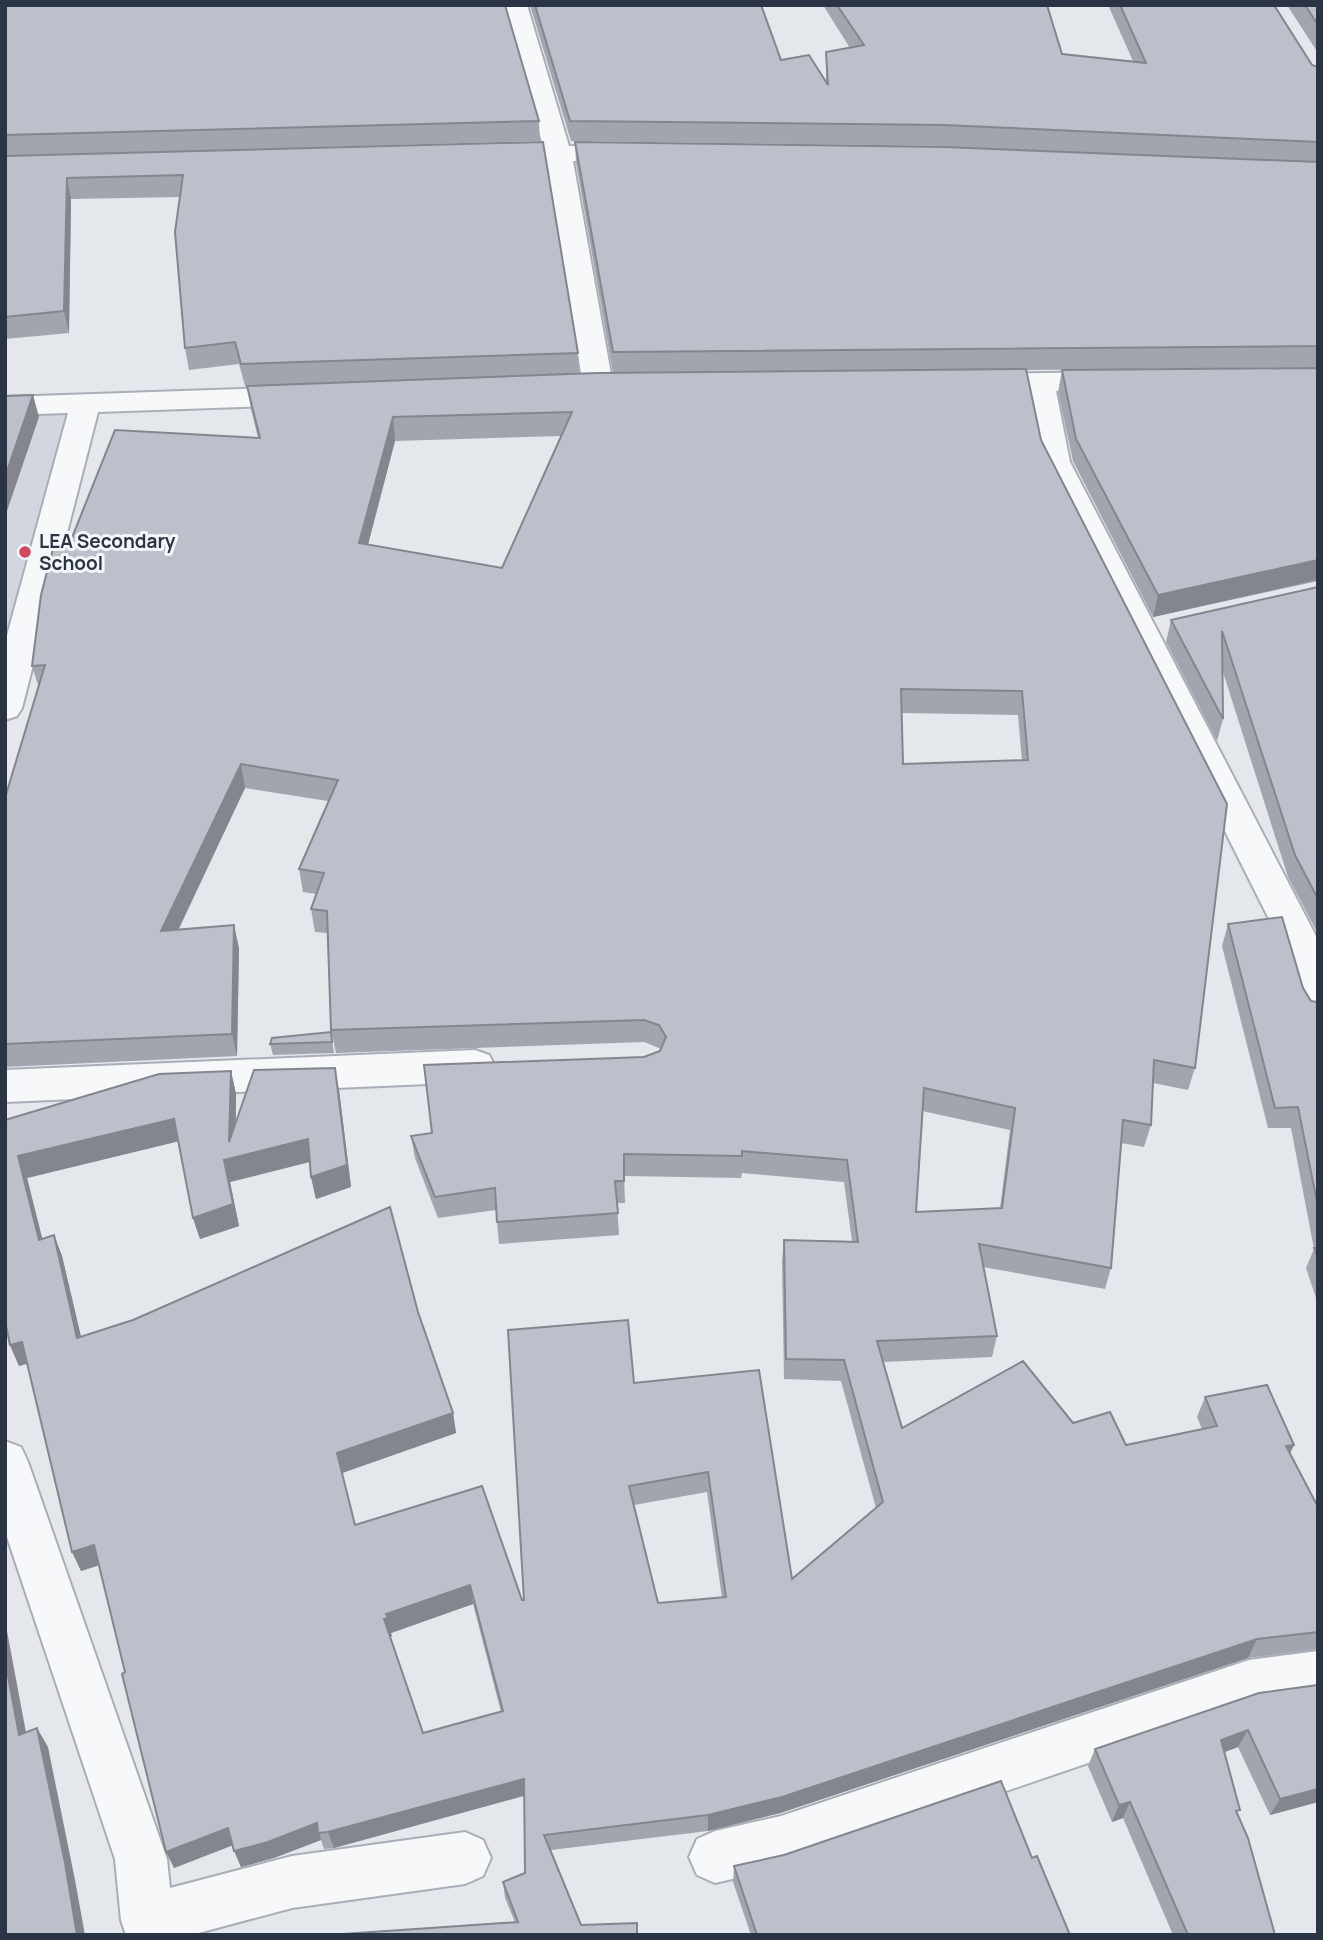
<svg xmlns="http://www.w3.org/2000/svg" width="1323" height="1940" viewBox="0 0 1323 1940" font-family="Manrope,sans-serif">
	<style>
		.built { fill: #d2d6de }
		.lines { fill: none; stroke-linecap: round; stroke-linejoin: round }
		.minor-casing { stroke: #a9aeb7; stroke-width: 4 }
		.minor { fill: #f7f8fa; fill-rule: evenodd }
		.wall { fill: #a1a5ae; fill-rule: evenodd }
		.shaded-wall { fill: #83868d }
		.building { fill: #bbc0ca; stroke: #83868d; stroke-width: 2; fill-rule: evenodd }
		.poi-dot { fill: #d1495b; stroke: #f4f6f9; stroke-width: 2.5 }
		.labels { text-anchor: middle; stroke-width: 6; stroke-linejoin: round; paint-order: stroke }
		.poi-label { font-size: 19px; font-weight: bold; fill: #2b3445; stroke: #f4f6f9; text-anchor: start }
	</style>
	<rect width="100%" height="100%" fill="#e4e7ec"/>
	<!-- built -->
	<path class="built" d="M85 404 5 698V406Z"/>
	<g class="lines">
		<!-- minor casing -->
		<g class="minor-casing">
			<path id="minor" d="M503 5H527L569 146 636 147 640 153 636 159 573 161 613 385 609 391 598 394 587 391 583 385 546 162 485 160 481 154 485 148 543 146Z
				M1113 372 1124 375 1128 381 1124 387 1056 391 1070 462 1318 940V1023L1304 1019 1298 1008 1280 941 1040 462 1026 391 977 392 966 389 962 383 966 377 977 374Z
				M301 387 312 390 316 396 312 402 301 405 98 412 22 708 17 716 5 720V643L68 413 5 415V397Z
				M475 1050 489 1055 495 1066 489 1077 475 1082 5 1102V1070Z
				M5 1441 21 1447 28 1462 167 1859 170 1888 292 1856 465 1832 483 1840 491 1858 483 1876 465 1884 292 1908 191 1935H126L121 1920 115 1859 5 1531Z
				M1318 1651V1699L1249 1708 781 1868 715 1883 697 1875 689 1857 697 1839 715 1831 781 1816 1249 1660Z"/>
		</g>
		<!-- minor -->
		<use href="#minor" class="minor"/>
	</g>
	<!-- wall -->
	<path class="wall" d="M5 5 539 121 540 141 5 156Z
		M530 5H761L781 60 826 82V52L850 48 823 5H1047L1062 54 1133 61 1108 5H1274L1312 65 1318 67V367L1026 370 1041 440 1195 1068 1188 1090 1153 1083 1151 1125 1144 1147 1121 1143 1111 1268 1105 1289 983 1267 997 1336 992 1357 883 1362 902 1428 1073 1423 1126 1445 1202 1429 1197 1417 1205 1397 1294 1445 1290 1453 1318 1507V1649L1248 1658 780 1813 708 1831 551 1850 581 1925 638 1935 515 1922 505 1898 503 1882 525 1873 524 1796 334 1848 324 1849 321 1840 274 1858 241 1867 233 1845 174 1868 99 1565 81 1571 27 1364 19 1366 10 1345 5 1120 231 1071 236 1094V1124L339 1090 351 1187 316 1199 311 1177 310 1162 230 1182 239 1226 200 1239 193 1218 178 1141 27 1178 42 1239 54 1235 62 1256 81 1337 418 1312 453 1413 456 1433 342 1473 355 1525 522 1600H524L634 1383 759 1370 792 1579 876 1508 841 1381 784 1379 782 1261 784 1240 852 1241 844 1182 742 1173 741 1178 624 1176 625 1203H617L619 1235 499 1244 496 1210 438 1218 415 1158 411 1136 432 1133 661 1050 659 1048 644 1042 336 1053 331 1030 327 933 315 932 311 909 316 894 303 892 299 869 328 801 245 788 179 929 239 948 237 1056 5 1067V798L39 688 32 666 71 540 258 438 251 409 247 386H245L239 364 189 370 185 348 180 197 71 199 69 333 5 339V156L543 142 578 353 579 374 613 373 576 163 575 142 942 146 571 141ZM561 436 502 568 368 545 395 441ZM901 713 1018 715 1022 761 903 764ZM922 1111 1010 1130 1000 1208 916 1212ZM707 1492 722 1598 658 1603 634 1505ZM473 1604 501 1712 423 1733 390 1637 392 1636 391 1633Z
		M1287 5H1318V53Z
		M1318 368V581L1153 617 1073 461 1058 392 1062 370Z
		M1318 587V934L1288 877 1223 672V719L1217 741 1166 642 1171 620Z
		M1228 924 1303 988 1311 1001 1318 1002V1304L1306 1268 1314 1249 1291 1128H1268L1222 946Z
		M331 1032 334 1053 273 1055 270 1044Z
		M1318 1685V1802L1270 1815 1238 1747 1224 1752 1237 1815 1275 1935H1173L1123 1818 1112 1822 1088 1766 1095 1749Z
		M1032 1858 1070 1935H751L733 1882 734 1866Z"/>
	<!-- shaded-wall -->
	<path class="shaded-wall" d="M67 178 71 199 69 333 64 311Z
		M33 395 39 417 5 517V477Z
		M393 417 395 441 362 567 359 543Z
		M1318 560 1317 580 1153 617 1158 595Z
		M241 764 245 788 167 953 161 931Z
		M234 925 239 948 237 1056 232 1034Z
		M335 1068 339 1090 351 1187 316 1199 311 1177Z
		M231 1071 236 1094 235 1157 308 1139 313 1161 230 1182 239 1226 200 1239 193 1218 224 1160 229 1142Z
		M174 1119 180 1141 27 1178 48 1261 39 1240 18 1156Z
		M54 1235 62 1256 86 1358 77 1338Z
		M22 1342 31 1362 19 1366 10 1345Z
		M453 1413 456 1433 342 1473 337 1453Z
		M1294 1445 1284 1465 1286 1446Z
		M94 1545 103 1564 81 1571 72 1552Z
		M470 1585 473 1604 391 1633 392 1636 388 1638 384 1619 386 1614Z
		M5 1627 7 1631 30 1754 19 1735 5 1660Z
		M1257 1639 1248 1658 780 1813 708 1831V1815Z
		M37 1728 48 1747 75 1880 85 1935H77Z
		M1248 1730 1238 1747 1212 1757 1221 1740Z
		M524 1779 526 1795 334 1848 328 1832Z
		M1318 1789V1802L1270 1815 1280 1799Z
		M1130 1802 1123 1818 1112 1822 1119 1805Z
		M317 1823 321 1840 274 1858 241 1867 234 1851Z
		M228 1828 236 1844 174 1868 166 1852Z"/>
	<!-- building -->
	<path class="building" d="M5 5H505L539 121 5 135Z
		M535 5H761L781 60 809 55 828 85 826 52 864 45 837 5H1047L1062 54 1146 63 1120 5H1274L1312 65 1318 67V142L944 125 570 121Z
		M1305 5H1318V25Z
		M543 142 578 353 241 364 235 342 185 348 175 232 183 175 67 178 64 311 5 317V156Z
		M575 142 944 147 1318 162V346L613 352Z
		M1318 368V560L1158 595 1076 439 1062 370Z
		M1026 369 1041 440 1227 804 1195 1068 1154 1060 1151 1125 1123 1120 1111 1268 979 1244 997 1336 877 1341 902 1428 1023 1361 1073 1423 1110 1412 1126 1445 1217 1426 1205 1397 1267 1385 1294 1445 1286 1446 1318 1507V1632L1257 1639 782 1797 708 1815 544 1835 581 1925 637 1923V1935H328L518 1922 503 1882 525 1873 524 1779 328 1832 318 1833 317 1823 268 1842 234 1851 228 1828 166 1852 122 1674 125 1672 94 1545 72 1552 22 1342 10 1345 5 1321V1120L159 1074 231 1071 229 1142 254 1070 335 1068 347 1165 311 1177 308 1139 224 1160 233 1204 193 1218 174 1119 18 1156 39 1240 54 1235 77 1338 133 1320 390 1207 418 1312 453 1413 337 1453 355 1525 482 1486 522 1600H524L508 1330 628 1320 634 1383 759 1370 792 1579 883 1502 844 1360 786 1359 784 1240 858 1242 847 1160 742 1151V1156L624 1154V1181H615L618 1213 497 1222 495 1188 435 1197 411 1136 432 1133 424 1065 644 1057 660 1051 666 1037 659 1025 644 1020 331 1030 327 911 311 909 324 873 299 869 338 780 241 764 161 931 234 925 232 1034 5 1044V798L45 665 32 666 41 595 55 541 71 540 115 430 260 438 247 386 597 373ZM572 412 502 568 359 543 393 417ZM901 689 1022 691 1028 760 903 764ZM924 1088 1015 1108 1002 1208 916 1212ZM708 1472 726 1597 658 1603 629 1486ZM470 1585 503 1711 423 1733 384 1619 388 1618 386 1614Z
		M33 395 5 477V396Z
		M1318 587V899L1295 855 1222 631 1223 719 1171 620Z
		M1282 917 1303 988 1311 1001 1318 1002V1207L1298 1107 1275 1108 1228 924Z
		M331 1032 332 1042 270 1044 272 1038Z
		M1314 1248H1318V1258Z
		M5 1660 19 1735 37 1728 65 1863 77 1935H5Z
		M1318 1685V1789L1280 1799 1248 1730 1221 1740 1240 1810 1236 1811 1248 1838 1275 1935H1188L1130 1802 1119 1805 1095 1749 1259 1693Z
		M1001 1781 1032 1858 1037 1856 1070 1935H757L734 1866 784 1855Z"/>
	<!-- markers -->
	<circle class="poi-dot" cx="25" cy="552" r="7"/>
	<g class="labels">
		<!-- poi labels -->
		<g class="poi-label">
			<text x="39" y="548">LEA Secondary<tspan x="39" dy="22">School</tspan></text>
		</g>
	</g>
	<!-- border -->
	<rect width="1323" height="1940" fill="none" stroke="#2b3445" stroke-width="14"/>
</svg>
